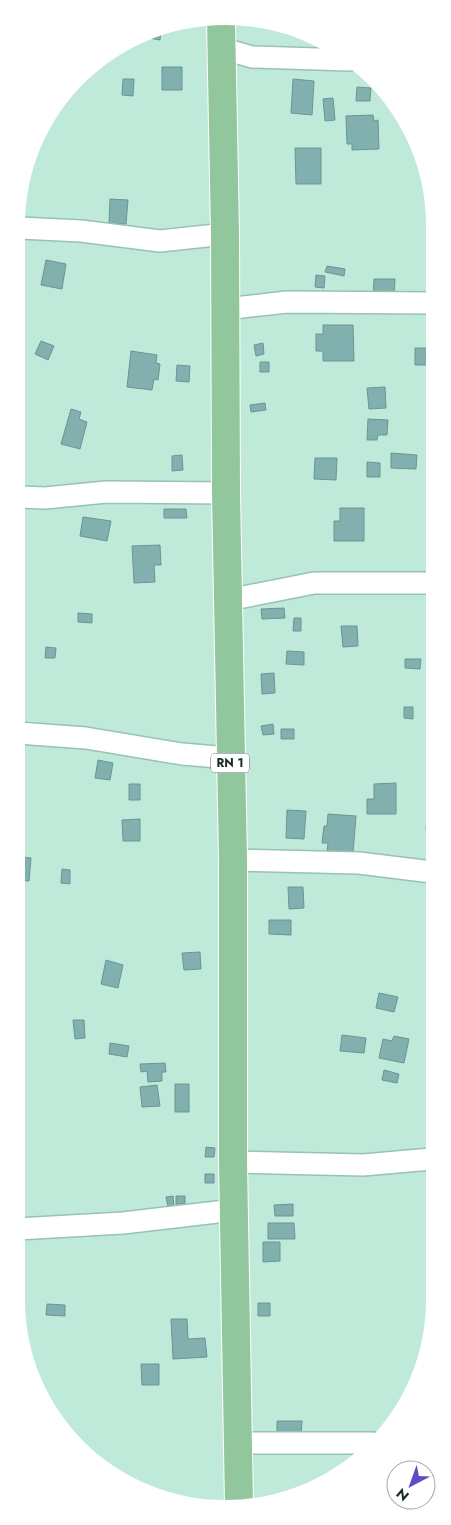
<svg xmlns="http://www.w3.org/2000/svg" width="451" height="1525" viewBox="0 0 451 1525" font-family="Jost,sans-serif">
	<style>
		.building { fill: #82b0af; stroke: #699695 }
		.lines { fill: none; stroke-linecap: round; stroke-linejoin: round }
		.minor-casing { stroke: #98c2b3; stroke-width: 24 }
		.major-casing { stroke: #fff; stroke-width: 30 }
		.minor { stroke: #fff; stroke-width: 21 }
		.major { stroke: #92c79d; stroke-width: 28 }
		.labels { text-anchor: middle; stroke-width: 4.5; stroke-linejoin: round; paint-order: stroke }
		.shield { fill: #fff; stroke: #5e6a66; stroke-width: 1 }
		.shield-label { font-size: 12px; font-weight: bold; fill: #192a24 }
	</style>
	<rect width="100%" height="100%" fill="#bfeada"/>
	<!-- building -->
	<path class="building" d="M161 30 160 40 143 37Z
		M162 67H182V90H162Z
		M123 79H134L133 96 122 95Z
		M293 79 314 81 312 115 291 113Z
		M357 87 371 88 370 101H356Z
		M333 98 335 120 325 121 323 99Z
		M373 115 374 121 378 120 379 149 352 150V144H347L346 116Z
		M295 148H321V184H296Z
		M110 199 128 200 126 224 109 223Z
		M46 260 66 264 62 289 41 285Z
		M327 266 345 269 344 276 325 272Z
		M316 275 325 276 324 288 315 287Z
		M374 279H395L394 300 373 296Z
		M323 325H353L354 361H323V351H316V334H323Z
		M41 341 54 346 48 360 35 354Z
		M263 343 264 354 256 356 254 345Z
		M415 348H429V365H415Z
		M131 351 157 355 156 363 160 364 158 380 154 379 152 390 127 387Z
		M260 362H269V372H260Z
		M177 365 190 366 189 382 176 381Z
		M385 387 386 408 369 409 367 388Z
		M265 403 266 410 251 412 250 405Z
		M71 409 81 412 79 419 87 422 80 449 61 444Z
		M368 419 388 420 387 435H378L377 440H367Z
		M391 453 417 455 416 469 391 468Z
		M182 455 183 470 172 471V456Z
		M315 458H337L336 480 314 479Z
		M367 462 380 463V477H367Z
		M340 508H364V541H334V521H340Z
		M164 509H186L187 518H164Z
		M83 517 111 521 107 541 80 536Z
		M160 545 161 565H154L155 582 134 583 132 546Z
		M284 608 285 618 262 619 261 609Z
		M78 613 92 614V623L78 622Z
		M294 618H301V631H293Z
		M341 626H357L358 646 343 647Z
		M46 647 56 648 55 658H45Z
		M287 651 304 652V665L286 664Z
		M405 659H421L420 669 405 668Z
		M274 673 275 693 262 694 261 674Z
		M404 707H413V719L404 718Z
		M273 724 274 734 263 735 261 726Z
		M281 729H294V739H281Z
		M98 760 113 763 110 780 95 778Z
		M396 783V814H367V799H374V784Z
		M129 784H140V800H129Z
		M428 808H432V830H426Z
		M287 810 306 811 304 839 286 838Z
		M328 814 356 816 353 853 327 851 328 843H322L324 826H327Z
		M140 819V841H123L122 820Z
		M18 857 31 858 29 881 18 880Z
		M62 869 70 870V884L61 883Z
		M288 887H303L304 908 289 909Z
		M269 920H291V935L269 934Z
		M200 952 201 969 184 970 182 953Z
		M106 960 123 965 118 988 101 984Z
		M379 993 398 997 394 1012 376 1008Z
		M73 1020H84L85 1038 75 1039Z
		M342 1035 366 1038 364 1053 340 1051Z
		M394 1036 409 1039 404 1063 379 1058 383 1039 392 1041Z
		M110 1043 129 1046 127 1057 109 1054Z
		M165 1063 166 1072H162V1081L148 1082 147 1071 141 1072 140 1064Z
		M384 1070 399 1074 397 1083 382 1080Z
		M175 1084H189V1112H175Z
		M157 1085 160 1106 142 1107 140 1087Z
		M206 1147 215 1148 214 1157H205Z
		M205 1174H214V1183H205Z
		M173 1196 174 1206 168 1207 166 1197Z
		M176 1196H185V1204H176Z
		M293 1204V1216H275L274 1205Z
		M268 1223H294L295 1239H268Z
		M263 1242H280V1261L263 1262Z
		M258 1303H270V1316H258Z
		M47 1304 65 1305V1316L46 1315Z
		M171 1319H187L188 1339 205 1338 207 1357 173 1359Z
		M141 1364H159V1385H142Z
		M277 1421H302L301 1436 277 1437Z"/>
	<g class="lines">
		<!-- minor casing -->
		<g class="minor-casing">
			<path id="minor" d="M221 48 252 57 349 60
				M20 228 81 231 160 241 225 234
				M225 309 287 302 433 303
				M19 497 45 498 106 492 226 493
				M228 600 314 583H432
				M18 733 86 738 182 754 230 758
				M233 860 359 863 432 872
				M233 1162 363 1165 431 1159
				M17 1229 123 1223 234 1210
				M237 1443H373"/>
		</g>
		<!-- major casing -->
		<g class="major-casing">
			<path id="major" d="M221 20 225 234 226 493 233 860V1162L239 1505"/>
		</g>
		<!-- minor -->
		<use href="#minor" class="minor"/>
		<!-- major -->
		<use href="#major" class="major"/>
	</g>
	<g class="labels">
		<!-- shield labels -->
		<rect class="shield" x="211" y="753.5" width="38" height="19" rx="4"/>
		<g class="shield-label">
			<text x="230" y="767">RN 1</text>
		</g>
	</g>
	<!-- crop -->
	<path d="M0 0H451V1525H0ZM225 25H226A200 200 0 0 1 426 225V1300A200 200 0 0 1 226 1500H225A200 200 0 0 1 25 1300V225A200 200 0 0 1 225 25Z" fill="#fff" fill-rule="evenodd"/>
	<!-- north arrow -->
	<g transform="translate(411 1485) rotate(221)"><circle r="24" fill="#ffffff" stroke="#a3aaa7"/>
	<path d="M0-4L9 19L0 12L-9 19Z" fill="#634bc3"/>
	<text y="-8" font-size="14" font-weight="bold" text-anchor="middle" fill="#192a24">N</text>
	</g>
</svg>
